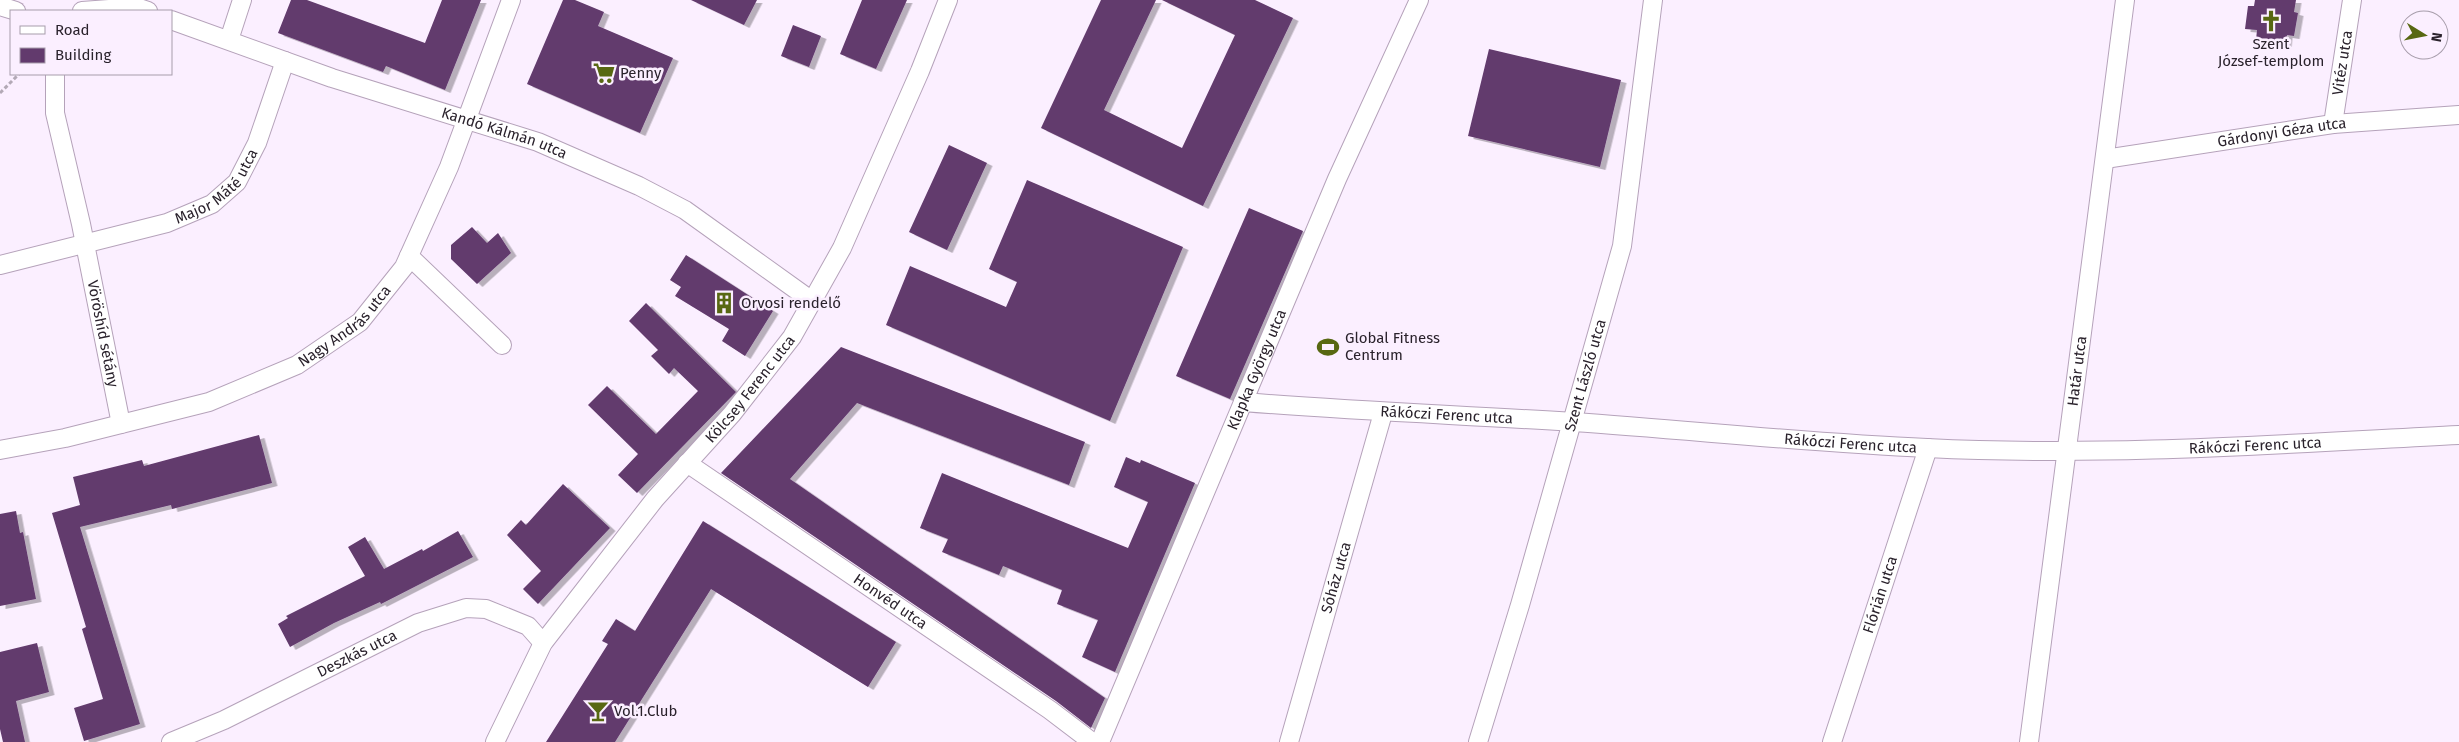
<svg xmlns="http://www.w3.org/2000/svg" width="2459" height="742" viewBox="0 0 2459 742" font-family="'Fira Sans',sans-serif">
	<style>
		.building { fill: #623a6d; filter: url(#shadow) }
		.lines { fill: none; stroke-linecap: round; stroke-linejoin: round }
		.minor-casing { stroke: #b5a2ba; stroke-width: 20 }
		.path { stroke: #b3a9b6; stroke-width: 3; stroke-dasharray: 4 2.5; stroke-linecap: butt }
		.minor { stroke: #fff; stroke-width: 18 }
		.labels { text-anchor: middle; stroke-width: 5; stroke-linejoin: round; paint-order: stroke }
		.poi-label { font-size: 15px; fill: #2a222c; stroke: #fbefff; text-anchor: start }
		.street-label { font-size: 15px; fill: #2a222c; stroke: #fbefff }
	</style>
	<defs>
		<filter id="shadow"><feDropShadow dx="5.5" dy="3" stdDeviation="0" flood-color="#0004"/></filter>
	</defs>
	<rect width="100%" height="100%" fill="#fbefff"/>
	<!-- building -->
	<path class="building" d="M291 0H307L425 43 442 0H481L445 90 386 66 383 72 278 33Z
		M563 0H575L604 12 598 26 673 58 640 133 527 84Z
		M691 0H757L744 25Z
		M862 0H907L876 69 840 54Z
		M1101 0H1156L1104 110 1182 148 1235 35 1162 0H1255L1293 18 1203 206 1041 128Z
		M2255 0H2296L2294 12 2298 13 2294 36 2287 35 2286 44 2256 40 2257 30 2245 29 2248 6H2254Z
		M793 25 821 36 809 67 781 56Z
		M1489 49 1621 80 1600 167 1468 136Z
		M949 145 987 163 947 250 909 232Z
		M1027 180 1183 247 1110 421 886 325 910 266 1006 307 1017 282 989 269Z
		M1249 208 1303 231 1230 399 1176 376Z
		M472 227 487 243 498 233 511 253 477 284 451 259V245Z
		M686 255 773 311 745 356 722 341 729 329 675 296 681 287 670 280Z
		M646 303 736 392 637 493 618 475 638 454 588 405 607 386 656 434 698 391 674 368 669 374 651 356 658 350 629 321Z
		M841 347 1085 442 1069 485 857 403 790 479 1105 698 1091 728 1056 701 721 473Z
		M259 435 272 483 172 509 171 505 80 527 140 724 84 741 74 708 103 699 82 629 86 627 52 513 80 505 73 477 142 460 144 466Z
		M1126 457 1140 463 1141 460 1195 483 1115 672 1082 657 1098 620 1057 604 1062 590 1003 566 999 575 942 552 948 539 920 528 942 473 1128 548 1148 502 1114 487Z
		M563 484 610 528 538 604 523 589 541 571 507 535 521 520 526 525Z
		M16 511 20 533 23 532 36 599 0 606V514Z
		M703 521 896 642 868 687 711 589 615 742H546L608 644 602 641 616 619 635 631Z
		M458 531 473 557 381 604 380 602 334 623 290 647 278 624 288 618 286 616 365 576 348 547 365 537 384 569 422 549 423 551Z
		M37 643 49 692 16 701 25 742H3L0 729V652Z"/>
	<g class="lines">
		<!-- minor casing -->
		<g class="minor-casing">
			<g id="minor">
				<path d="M0 6 16 11"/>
				<path d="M82 11 136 7 148 11"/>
				<path id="s1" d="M171 20 332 78 538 142 639 186 685 210 812 301"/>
				<path d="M229 40 242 0"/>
				<path id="s2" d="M55 74V113L81 224 121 424"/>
				<path id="s3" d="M2333 124 2352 0"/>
				<path id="s4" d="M2105 159 2333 124 2459 115"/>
				<path d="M409 256 502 345"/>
				<path id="s5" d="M0 265 167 223 212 204 237 182 257 143 285 61"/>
				<path id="s6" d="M1243 402C1353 411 1463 415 1573 422 1691 430 1809 443 1927 448 2104 457 2282 444 2459 435"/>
				<path id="s7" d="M0 450 65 438 209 402 297 365 360 322 404 267 449 167 511 0"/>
				<path id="s8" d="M687 463 1050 710 1092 742"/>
				<path id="s9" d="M171 742 224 720 418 623 466 608 486 609 528 626 543 643"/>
				<path id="s10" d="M495 742 543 643 655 499 732 414 792 337 842 248 920 71 948 0"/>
				<path id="s11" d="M1100 742 1337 179 1419 0"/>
				<path id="s12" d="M1289 742 1383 413"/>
				<path id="s13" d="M1478 742 1520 605 1622 246 1653 0"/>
				<path id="s14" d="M1832 742 1928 448"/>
				<path id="s15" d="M2029 742 2125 0"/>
			</g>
		</g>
		<!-- path -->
		<path class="path" d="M0 93 19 74"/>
		<!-- minor -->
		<use href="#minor" class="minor"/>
	</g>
	<!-- icons -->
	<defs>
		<g id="church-bare" transform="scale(1.725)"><path d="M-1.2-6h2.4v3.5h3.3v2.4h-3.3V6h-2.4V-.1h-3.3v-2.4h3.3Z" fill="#586812" stroke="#fbefff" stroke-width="2.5" paint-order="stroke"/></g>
		<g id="supermarket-bare" transform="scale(1.725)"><path d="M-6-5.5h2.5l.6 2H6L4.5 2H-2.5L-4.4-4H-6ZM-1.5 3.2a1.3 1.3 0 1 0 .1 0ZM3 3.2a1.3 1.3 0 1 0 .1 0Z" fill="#586812" stroke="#fbefff" stroke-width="2.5" paint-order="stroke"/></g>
		<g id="building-bare" transform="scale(1.725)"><path d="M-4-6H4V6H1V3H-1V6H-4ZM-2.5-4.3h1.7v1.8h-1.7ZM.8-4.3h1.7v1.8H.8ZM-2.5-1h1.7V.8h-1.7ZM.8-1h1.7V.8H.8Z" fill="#586812" stroke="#fbefff" stroke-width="2.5" paint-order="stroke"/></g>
		<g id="stadium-bare" transform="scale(1.725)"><path d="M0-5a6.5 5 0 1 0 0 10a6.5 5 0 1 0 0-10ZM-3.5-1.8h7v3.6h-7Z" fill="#586812" stroke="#fbefff" stroke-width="2.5" paint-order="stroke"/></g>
		<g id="bar-bare" transform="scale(1.725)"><path d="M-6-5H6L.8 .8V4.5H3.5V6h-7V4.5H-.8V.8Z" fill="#586812" stroke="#fbefff" stroke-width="2.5" paint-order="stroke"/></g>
	</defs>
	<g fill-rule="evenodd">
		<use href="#church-bare" x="2271" y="21"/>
		<use href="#supermarket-bare" x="604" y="73"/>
		<use href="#building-bare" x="724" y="303"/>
		<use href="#stadium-bare" x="1328" y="347"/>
		<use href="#bar-bare" x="598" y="711"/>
	</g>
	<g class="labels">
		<!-- poi labels -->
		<g class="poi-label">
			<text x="2271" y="49" text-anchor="middle">Szent<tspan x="2271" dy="17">József-templom</tspan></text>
			<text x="620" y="78">Penny</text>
			<text x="741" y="308">Orvosi rendelő</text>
			<text x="1345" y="343">Global Fitness<tspan x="1345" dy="17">Centrum</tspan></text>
			<text x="614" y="716">Vol.1.Club</text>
		</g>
		<!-- street labels -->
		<g class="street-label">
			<text dy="5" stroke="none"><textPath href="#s3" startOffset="62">Vitéz utca</textPath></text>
			<text dy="5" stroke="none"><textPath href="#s4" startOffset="179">Gárdonyi Géza utca</textPath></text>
			<text dy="5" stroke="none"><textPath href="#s1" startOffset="352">Kandó Kálmán utca</textPath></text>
			<text dy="5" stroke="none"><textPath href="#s5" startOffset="236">Major Máté utca</textPath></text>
			<text dy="5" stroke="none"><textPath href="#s7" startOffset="372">Nagy András utca</textPath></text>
			<text dy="5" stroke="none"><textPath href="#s2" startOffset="265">Vöröshíd sétány</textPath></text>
			<text dy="5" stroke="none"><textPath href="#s11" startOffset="404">Klapka György utca</textPath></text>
			<text dy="5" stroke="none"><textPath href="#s15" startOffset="374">Határ utca</textPath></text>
			<text dy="5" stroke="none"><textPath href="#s13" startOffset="382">Szent László utca</textPath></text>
			<text dy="5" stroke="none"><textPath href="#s10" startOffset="438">Kölcsey Ferenc utca</textPath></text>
			<text dy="5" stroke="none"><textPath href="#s6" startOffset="204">Rákóczi Ferenc utca</textPath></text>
			<text dy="5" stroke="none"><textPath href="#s6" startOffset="609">Rákóczi Ferenc utca</textPath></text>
			<text dy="5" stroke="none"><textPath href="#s6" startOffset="1014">Rákóczi Ferenc utca</textPath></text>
			<text dy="5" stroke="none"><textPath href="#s12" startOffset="171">Sóház utca</textPath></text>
			<text dy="5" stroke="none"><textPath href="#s14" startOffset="155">Flórián utca</textPath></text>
			<text dy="5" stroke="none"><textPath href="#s8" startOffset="246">Honvéd utca</textPath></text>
			<text dy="5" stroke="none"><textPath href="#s9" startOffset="206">Deszkás utca</textPath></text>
		</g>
	</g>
	<!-- legend -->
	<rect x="10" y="10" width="162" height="65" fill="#fbefff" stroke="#a79dab"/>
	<rect x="20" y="26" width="25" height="8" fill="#ffffff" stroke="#a79dab"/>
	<text x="55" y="35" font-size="15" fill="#2a222c">Road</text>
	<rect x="20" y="48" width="25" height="15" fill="#623a6d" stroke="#a79dab"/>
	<text x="55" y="60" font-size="15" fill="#2a222c">Building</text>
	<!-- north arrow -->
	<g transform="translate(2424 35) rotate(100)"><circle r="24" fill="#fbefff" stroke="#a79dab"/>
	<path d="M0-4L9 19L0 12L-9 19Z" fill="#586812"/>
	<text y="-8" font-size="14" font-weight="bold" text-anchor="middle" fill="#2a222c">N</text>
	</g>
</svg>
